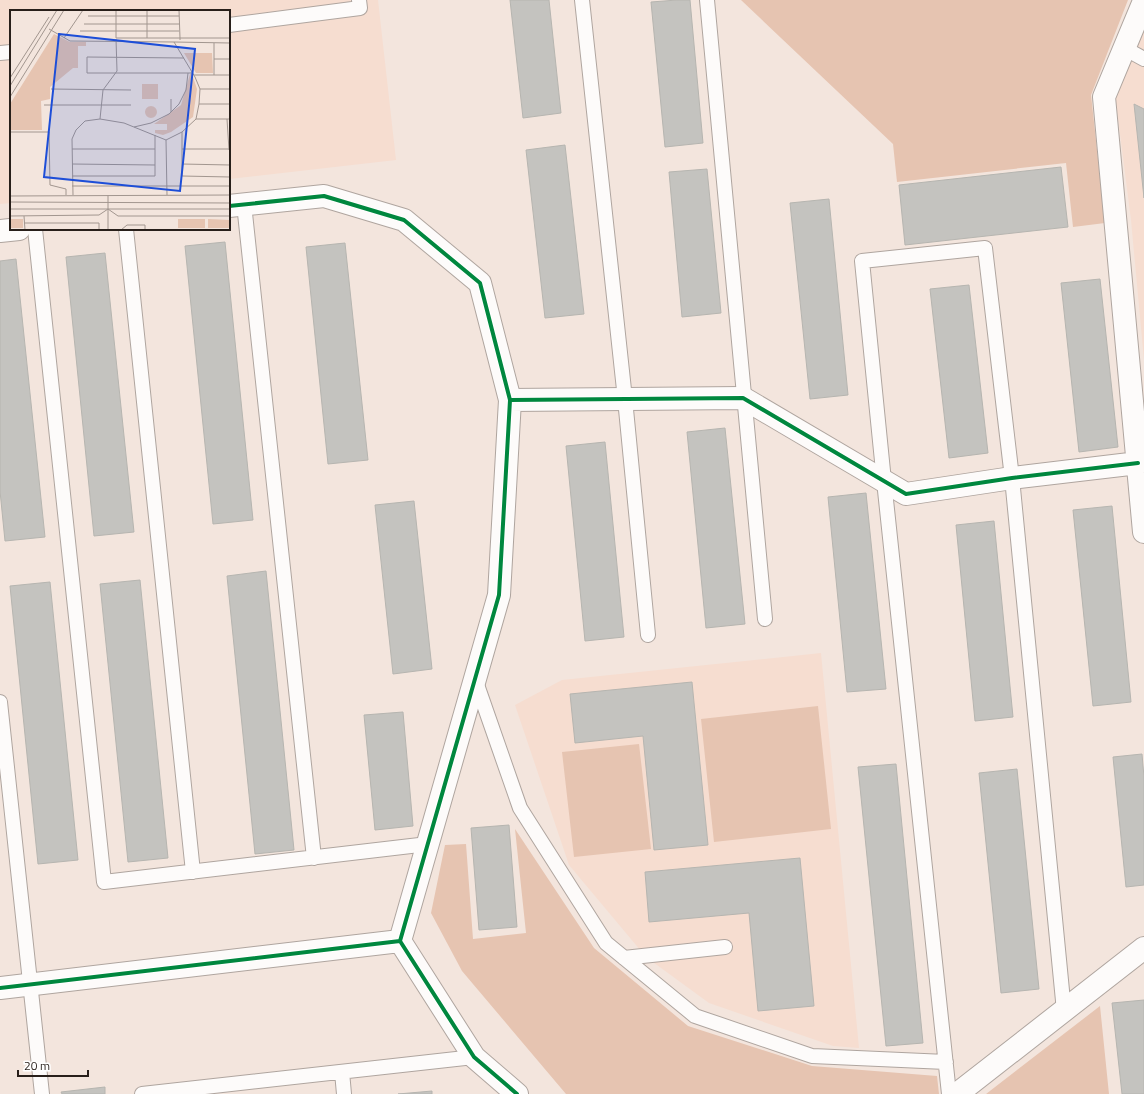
<svg xmlns="http://www.w3.org/2000/svg" width="1144" height="1094" viewBox="0 0 1144 1094" font-family="'Titillium Web',sans-serif">
	<style>
		.built { fill: #f6ddd0 }
		.grass { fill: #e6c4b1 }
		.building { fill: #c4c3bf; stroke: #b6b5b0 }
		.lines { fill: none; stroke-linecap: round; stroke-linejoin: round }
		.service-casing { stroke: #afa59f; stroke-width: 16 }
		.minor-casing { stroke: #afa59f; stroke-width: 24 }
		.service { stroke: #fdfbfa; stroke-width: 14 }
		.minor { stroke: #fdfbfa; stroke-width: 22 }
		.cycleway-casing { stroke: #fff; stroke-width: 6 }
		.cycleway { stroke: #00873e; stroke-width: 4 }
		.inset-road { fill: none; stroke: #a2968f; stroke-width: 1 }
		.view { fill: #1d4ed8; fill-opacity: 0.15; stroke: #1d4ed8; stroke-width: 2 }
		.inset-edge { fill: none; stroke: #281f1a; stroke-width: 2 }
	</style>
	<rect width="100%" height="100%" fill="#f3e5dd"/>
	<!-- built -->
	<path class="built" d="M0 0H378L396 160 229 179V11H11V203L0 204Z
		M1144 25V360L1131 220 1115 95Z
		M821 653 859 1048 833 1046 709 1003 646 957 569 865 515 705 562 680Z"/>
	<!-- grass -->
	<path class="grass" d="M741 0H1128L1091 95 1105 223 1073 227 1066 163 897 182 893 144Z
		M818 706 831 829 714 842 701 719Z
		M639 744 651 849 574 857 562 752Z
		M515 829 594 948 688 1026 812 1066 937 1076 939 1094H566L462 971 431 913 445 845 466 844 473 939 526 933Z
		M1100 1006 1109 1094H986Z"/>
	<!-- building -->
	<path class="building" d="M510 0H549L561 113 523 118Z
		M677 0H690L703 143 665 147 651 2Z
		M1134 104 1144 109V198Z
		M565 145 584 314 545 318 526 150Z
		M1061 167 1068 227 905 245 899 185Z
		M707 169 721 313 682 317 669 172Z
		M829 199 848 395 810 399 790 203Z
		M225 242 253 520 213 524 185 246Z
		M345 243 368 460 328 464 306 247Z
		M105 253 134 532 94 536 66 257Z
		M16 259 45 537 5 541 0 491V261Z
		M1100 279 1118 447 1079 452 1061 283Z
		M969 285 988 453 949 458 930 289Z
		M725 428 745 624 706 628 687 432Z
		M605 442 624 637 585 641 566 446Z
		M866 493 886 689 847 692 828 497Z
		M414 501 432 669 393 674 375 505Z
		M1112 506 1131 702 1093 706 1073 510Z
		M994 521 1013 717 975 721 956 525Z
		M266 571 294 850 255 854 227 576Z
		M140 580 168 858 128 862 100 584Z
		M50 582 78 860 38 864 10 586Z
		M692 682 708 845 654 850 643 736 575 743 570 694Z
		M403 712 413 826 375 830 364 715Z
		M1142 754 1144 777V885L1126 887 1113 757Z
		M896 764 923 1043 886 1046 858 767Z
		M1017 769 1039 989 1001 993 979 773Z
		M509 825 517 927 479 930 471 828Z
		M800 858 814 1006 758 1011 749 913 649 922 645 872Z
		M1144 1000V1094H1122L1112 1003Z
		M105 1087V1094H62L61 1092Z
		M432 1091V1094H398Z"/>
	<g class="lines">
		<!-- service casing -->
		<g class="service-casing">
			<path id="service" d="M582 0 625 399 648 635
				M707 0 765 619
				M229 25 360 8 359 0
				M1124 48 1144 59
				M0 53 11 52
				M244 204 314 858
				M35 229 104 882 428 844
				M126 229 193 872
				M475 679 520 808 606 943 695 1016 812 1056 946 1062
				M0 702 42 1094
				M624 958 725 947
				M342 1072 344 1094
				M142 1094 474 1057
				M949 1094 884 481 862 261 985 248 1012 478 1064 1011"/>
		</g>
		<!-- minor casing -->
		<g class="minor-casing">
			<path id="minor" d="M1144 1 1104 97 1144 532
				M229 206 324 196 404 220 480 283 510 400 499 595 400 941
				M0 231 19 229
				M510 400 743 398 906 494 1012 478 1138 463
				M0 988 400 941 474 1057 517 1094
				M957 1094 1144 948"/>
		</g>
		<!-- service -->
		<use href="#service" class="service"/>
		<!-- minor -->
		<use href="#minor" class="minor"/>
		<!-- cycleway casing -->
		<g class="cycleway-casing">
			<path id="cycleway" d="M229 206 324 196 404 220 480 283 510 400 499 595 400 941
				M510 400 743 398 906 494 1012 478 1138 463
				M0 988 400 941 474 1057 517 1094"/>
		</g>
		<!-- cycleway -->
		<use href="#cycleway" class="cycleway"/>
	</g>
	<!-- overview -->
	<g transform="translate(10 10)">
		<rect width="220" height="220" fill="#f3e5dd"/>
		<path d="M44 24 60 32H76V36H68V58H63L40 77V89L31 91 32 120H0V94ZM174 43H202L203 63H186ZM180 64H182L187 79 183 107 161 122 153 125 145 123V120H157V114H144L171 95ZM132 74H148V89H132ZM135 102a6 6 0 1 1 12 0a6 6 0 1 1-12 0ZM168 209H195V218H168ZM198 209 220 210V218H198Z" fill="#e6c4b1"/>
		<path d="M0 209H13V218H0Z" fill="#e6c4b1"/>
		<path class="inset-road" d="M106 0V28H170L169 0M137 0V28M78 6H169M74 14H169M39 19 60 31 164 32 185 67 190 79 189 94 186 109 172 122 156 130 157 185M70 21H169M54 28 73 0M170 30V28H220M164 32 220 33M204 33V65M174 48 77 47V63H183M204 49H220M184 65H220M0 68 39 7M0 76 47 0M41 79 121 80M190 79H220M0 87 54 0M161 89V102M189 94H220M34 95H121M90 109 93 80 107 61 106 29M186 109H220M217 109 219 140M124 117 141 113 159 104 169 94 176 80 178 63M0 122H39L40 175 56 179V185M172 122V166L220 167M62 139H145M172 139H220M62 154 145 155M172 154 220 155M62 166H145V125M62 176H220M63 185 62 129 66 120 75 111 90 109 114 113 156 130M0 186 220 185M0 192 220 193M0 199H220M0 206 89 205 98 199 108 206H220M14 206 15 220M15 213H89V220M98 220V185M111 220 117 215H135V220"/>
		<path class="view" d="M49 24 185 39 170 181 34 167Z"/>
		<rect width="220" height="220" class="inset-edge"/>
	</g>
	<!-- scale -->
	<path d="M18 1070v6h70v-6" fill="none" stroke="#281f1a" stroke-width="2"/>
	<text x="24" y="1070" font-size="12" fill="#281f1a" stroke="#ffffff" stroke-width="3" paint-order="stroke">20 m</text>
</svg>
